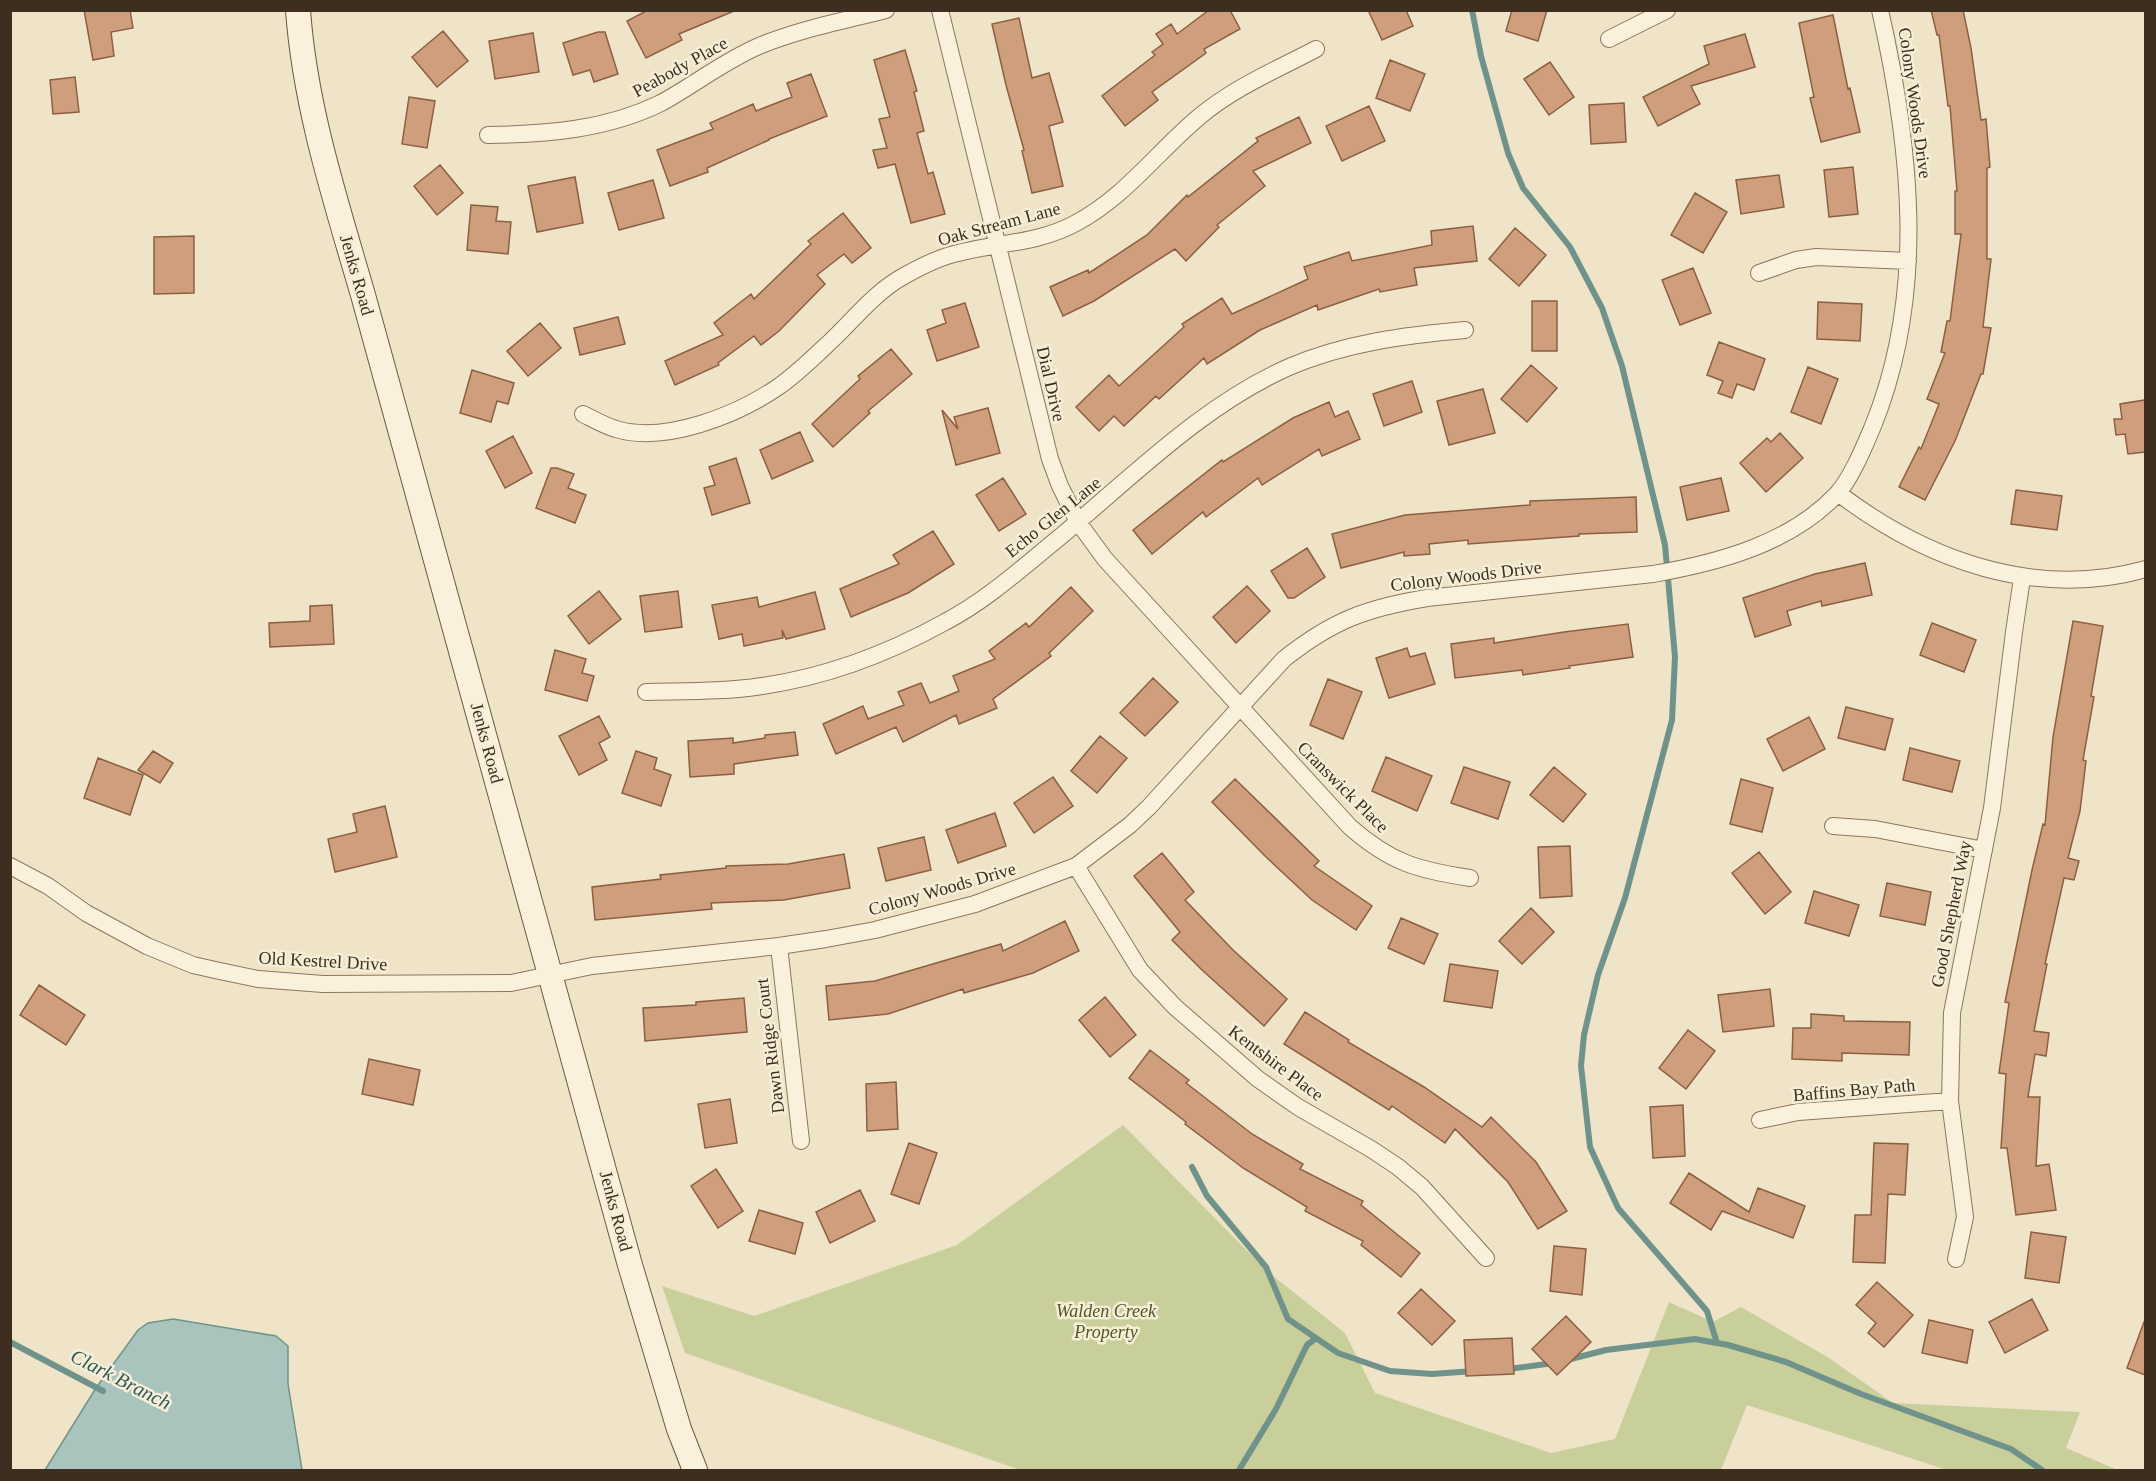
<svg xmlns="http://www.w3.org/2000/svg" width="2156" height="1481" viewBox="0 0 2156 1481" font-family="'Times New Roman',serif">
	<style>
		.green { fill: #c9cf9b }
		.water { fill: #a9c4bc; stroke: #6f938a; stroke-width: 1.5 }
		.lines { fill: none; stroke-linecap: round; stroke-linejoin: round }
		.stream { stroke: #6f938a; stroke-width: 6 }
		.building { fill: #cf9f7d; stroke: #8d5f41; stroke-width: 1.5 }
		.street-casing { stroke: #8d765c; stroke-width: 18 }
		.secondary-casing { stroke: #6f573f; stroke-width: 26 }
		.street { stroke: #faf1dc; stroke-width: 16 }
		.secondary { stroke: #faf1dc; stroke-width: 24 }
		.labels { text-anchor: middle; stroke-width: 5; stroke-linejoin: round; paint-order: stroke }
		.street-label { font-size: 18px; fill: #3d2e20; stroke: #f7eed8 }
		.park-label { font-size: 18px; font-style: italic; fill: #4d5a26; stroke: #f7eed8 }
		.water-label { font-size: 20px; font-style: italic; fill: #2f5d5a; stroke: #f7eed8 }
	</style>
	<rect width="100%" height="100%" fill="#f0e4c8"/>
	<!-- green -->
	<path class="green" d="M1123 1125 1267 1271 1345 1333 1375 1393 1551 1453 1615 1439 1669 1302 1713 1322 1741 1307 1829 1358 1893 1403 2080 1412 2066 1448 2118 1470H1947L1747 1405 1721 1470H1020L685 1353 662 1286 754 1316 957 1245Z"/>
	<!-- water -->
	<path class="water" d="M173 1319 276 1336 288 1346V1384L302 1470H45L96 1388 138 1330 148 1323Z"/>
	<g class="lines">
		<!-- stream -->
		<path class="stream" d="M1472 10 1481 56 1508 153 1523 188 1570 247 1602 308 1622 366 1665 545 1675 657 1672 720 1625 898 1598 975 1584 1035 1581 1066 1590 1147 1618 1208 1707 1311 1717 1343
			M1192 1167 1207 1196 1266 1267 1288 1319 1338 1353 1390 1371 1432 1374 1474 1371
			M10 1342 103 1391
			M1567 1360 1606 1350 1695 1339 1728 1345 1786 1362 1861 1394 2011 1449 2042 1470
			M1508 1369 1554 1363
			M1239 1470 1276 1409 1307 1345 1315 1339"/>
	</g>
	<!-- building -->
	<path class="building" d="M84 10H130L133 28 111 32 114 56 93 60Z
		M648 10 734 11 679 34 682 40 646 58 627 21Z
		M1209 10H1230L1240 29 1204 49 1206 53 1152 92 1158 100 1125 126 1102 96 1155 55 1152 52 1163 44 1156 34 1171 24 1177 34Z
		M1368 10H1406L1413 26 1382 40Z
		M1512 10H1547L1538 41 1506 31Z
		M1931 10H1963L1971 48 1981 120 1986 119 1990 167 1987 168V259H1991L1983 327 1991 328 1983 374H1981L1955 441 1925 500 1899 487 1919 447 1921 449 1939 404 1927 399 1945 353 1941 352 1947 321H1950L1961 234H1955V191H1957L1950 106H1948L1939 35H1937Z
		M1833 15 1848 89 1850 88 1860 132 1821 142 1810 98 1814 97 1799 23Z
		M1019 18 1032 78 1049 73 1063 122 1049 126 1063 186 1032 193 1022 151 1024 150 1006 85 992 24Z
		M443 31 468 61 437 87 412 57Z
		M598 32H605L618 74 594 82 590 70 573 75 563 43Z
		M533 33 539 72 495 79 489 41Z
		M1745 34 1755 67 1691 86 1700 104 1658 126 1643 97 1709 64 1704 46Z
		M905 50 917 91 914 92 924 131 917 133 928 174 933 172 945 214 911 223 895 164 878 168 873 150 887 148 879 119 890 117 874 60Z
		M1390 60 1425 74 1410 111 1376 98Z
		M1550 62 1574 97 1549 115 1524 79Z
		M811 74 827 116 769 139V140L707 168 708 172 670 186 657 150 713 129 710 123 753 104 756 111 792 97 787 83Z
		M75 77 79 112 53 114 50 80Z
		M409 97 435 101 427 148 402 144Z
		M1624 103 1626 142 1591 144 1589 105Z
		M1369 106 1385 141 1342 161 1326 126Z
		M1299 117 1311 143 1253 171 1265 186 1217 225 1219 227 1186 261 1175 249 1094 301 1063 316 1050 287 1088 270 1089 273 1147 235 1187 195 1188 197 1258 141 1256 138Z
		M440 165 463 193 437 215 414 186Z
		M1853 167 1858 214 1829 217 1824 170Z
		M1779 175 1784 207 1741 214 1736 180Z
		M575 177 583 223 537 232 528 186Z
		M653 180 664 218 619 230 608 193Z
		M1695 193 1727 212 1703 253 1671 235Z
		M471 205 498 207 496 221 511 222 508 254 467 250Z
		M843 213 871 248 852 263 844 254 817 275 825 284 779 331 761 345 754 336 718 363 719 365 675 385 665 361 723 335 714 323 751 294 754 299 811 244 808 241Z
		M1473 226 1477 261 1414 268 1417 285 1380 292 1379 289 1318 310 1317 305 1260 330 1207 364 1204 358 1159 399 1156 396 1124 426 1114 416 1099 431 1076 407 1109 375 1119 386 1184 327 1182 324 1222 298 1232 314 1308 279 1304 267 1349 252 1352 261 1432 245 1431 231Z
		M1515 228 1546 255 1519 286 1489 259Z
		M194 236V293L154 294V237Z
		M1693 268 1711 313 1680 325 1662 280Z
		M1532 301H1557V351H1532Z
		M1818 302 1862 304 1860 341 1817 339Z
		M965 303 979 347 937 361 927 330 946 323 942 310Z
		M618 317 625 344 580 355 574 328Z
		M540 323 561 348 528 376 507 351Z
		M1719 342 1765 359 1754 390 1737 384 1732 398 1718 393 1723 381 1707 375Z
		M891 349 912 374 868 411 870 413 833 447 812 424 860 379 858 376Z
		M1531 365 1557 388 1527 422 1501 399Z
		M1808 367 1838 379 1821 424 1791 412Z
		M472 370 514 383 508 404 497 401 491 422 460 413Z
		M1412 381 1422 412 1384 426 1373 394Z
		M1483 389 1495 433 1449 445 1437 401Z
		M2145 400V452L2128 454 2125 434 2116 435 2114 419H2122L2120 404Z
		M1329 402 1335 417 1348 411 1360 439 1322 456 1319 449 1262 485 1258 478 1206 517 1203 512 1152 554 1133 530 1222 460 1223 462 1293 418Z
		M988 408 1000 453 956 465 942 410 958 429 954 417Z
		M800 432 813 461 772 479 760 450Z
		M1780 433 1803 458 1766 492 1740 463 1767 438 1771 442Z
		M513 436 532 473 505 488 486 451Z
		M736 458 750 503 712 515 704 488 715 485 709 467Z
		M551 468H557L574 474 568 488 586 495 575 523 536 508Z
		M1003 478 1026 514 999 531 976 495Z
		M1721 478 1729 511 1687 520 1680 487Z
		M2016 490 2062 496 2057 530 2011 524Z
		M1636 497 1637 532 1579 534V536L1468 544V540L1429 544 1430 554 1404 556V552L1341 568 1332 534 1405 515 1530 505V501Z
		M933 531 954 564 908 593 851 617 840 589 899 564 893 555Z
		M1307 548 1325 577 1294 598H1288L1271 571Z
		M1865 563 1872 595 1822 606 1821 601 1787 611 1791 625 1755 637 1743 598 1815 574Z
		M1247 586 1270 611 1236 643 1213 617Z
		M1071 587 1093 611 1049 653 1051 656 993 699 997 708 959 724 956 715 903 742 896 727 836 754 823 724 863 706 868 719 904 705 898 692 921 683 930 703 959 691 953 676 995 659 989 651 1026 623 1029 627Z
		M599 591 621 619 589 644 568 616Z
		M678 591 682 627 645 632 640 596Z
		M815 592 825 629 786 639 782 630 783 638 744 646 742 634 719 639 712 605 757 597 759 607Z
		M332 605 334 644 270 647 269 623 310 621V606Z
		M2073 621 2103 626 2091 696 2094 697 2083 760 2086 761 2080 811 2068 858 2079 861 2074 880 2064 878 2045 964H2047L2034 1031 2049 1033 2046 1056 2035 1054 2028 1097H2040L2036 1166 2049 1164 2056 1210 2016 1215 2007 1148H2001L2006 1074 1999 1073 2009 1003 2005 1002 2032 870 2043 824 2045 825 2053 737Z
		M1932 623 1976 640 1964 672 1920 655Z
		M1628 624 1633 657 1569 666 1570 668 1523 675 1522 670 1455 678 1451 644 1494 638V643L1564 632Z
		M1407 648 1410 657 1425 653 1435 684 1389 698 1376 658Z
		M555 650 586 659 582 673 594 676 587 701 545 690Z
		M1153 678 1178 702 1145 736 1120 713Z
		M1328 679 1362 692 1343 739 1310 725Z
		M1846 707 1893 719 1885 750 1838 738Z
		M599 716 610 737 599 743 607 760 579 775 559 736Z
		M1809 717 1825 749 1783 771 1767 739Z
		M795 732 798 755 734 764V774L690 777 688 741 733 738V743L765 738V735Z
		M1100 736 1127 758 1097 793 1071 771Z
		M1910 748 1960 761 1952 792 1903 780Z
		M153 751 173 763 160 783 138 770Z
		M636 751 657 758 654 769 671 775 661 806 622 793Z
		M1386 757 1432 776 1417 811 1372 791Z
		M98 758 143 775 130 815 84 798Z
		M1464 767 1510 782 1498 819 1451 803Z
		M1554 767 1586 794 1563 822 1530 795Z
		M1053 777 1073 806 1034 833 1014 803Z
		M1235 779 1319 861 1314 866 1372 906 1356 930 1312 900 1265 856 1212 802Z
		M1741 779 1773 788 1762 832 1730 824Z
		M385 806 397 857 335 872 328 839 357 832 353 814Z
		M995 813 1006 846 958 863 946 830Z
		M924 837 931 870 886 881 878 848Z
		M1570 846 1572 896 1540 898 1538 847Z
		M1759 852 1791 892 1765 914 1732 873Z
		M1162 853 1194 892 1185 900 1233 950 1287 999 1264 1026 1202 970 1172 940 1180 932 1134 876Z
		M844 854 850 888 784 900 711 903 712 909 595 920 592 887 661 879 660 875 726 868V866L788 864Z
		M1887 883 1931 892 1925 925 1880 916Z
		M1814 891 1859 905 1849 936 1805 923Z
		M1531 908 1554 932 1522 964 1499 941Z
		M1401 918 1438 934 1424 964 1388 948Z
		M1065 921 1079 951 1033 973 964 993 963 989 888 1014 829 1020 826 986 875 981 1001 944 1003 951Z
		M1450 964 1498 971 1492 1008 1444 1001Z
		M39 985 85 1015 66 1045 20 1015Z
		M1770 989 1774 1026 1723 1032 1718 995Z
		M1105 997 1136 1035 1110 1057 1079 1020Z
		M744 998 747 1032 645 1041 643 1008 696 1005V1002Z
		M1305 1012 1349 1040 1348 1042 1424 1087 1482 1127 1491 1117 1536 1162 1567 1211 1538 1229 1508 1182 1455 1129 1445 1143 1392 1106 1389 1110 1284 1044Z
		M1811 1014 1844 1016V1021L1910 1022 1909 1055 1842 1053V1061L1792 1059 1793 1028H1811Z
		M1688 1030 1715 1051 1686 1089 1659 1068Z
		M1150 1050 1189 1080 1186 1083 1252 1134 1303 1164 1300 1169 1363 1201 1361 1205 1420 1253 1401 1277 1361 1245 1363 1241 1305 1211 1307 1207 1243 1168 1185 1124 1186 1122 1129 1078Z
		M369 1059 420 1070 413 1105 362 1094Z
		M896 1082 898 1129 867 1131 866 1084Z
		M730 1099 737 1143 705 1148 698 1104Z
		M1683 1105 1685 1156 1653 1158 1650 1107Z
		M909 1143 937 1153 919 1204 891 1194Z
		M1874 1143 1908 1144 1905 1195 1888 1194 1885 1263 1853 1262 1855 1215H1871Z
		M716 1169 743 1211 718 1228 691 1186Z
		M1689 1173 1749 1212 1758 1188 1805 1206 1793 1238 1722 1211 1711 1230 1670 1203Z
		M860 1190 875 1221 830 1243 816 1212Z
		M759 1210 803 1223 795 1254 749 1241Z
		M2031 1232 2066 1237 2059 1283 2025 1278Z
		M1554 1246 1586 1249 1582 1295 1550 1291Z
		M1877 1282 1913 1315 1884 1347 1868 1333 1876 1323 1856 1305Z
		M1421 1289 1455 1321 1432 1345 1398 1313Z
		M2032 1299 2048 1330 2005 1353 1989 1322Z
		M1566 1316 1591 1342 1557 1375 1532 1349Z
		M1929 1320 1973 1330 1967 1363 1922 1353Z
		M2144 1322 2145 1323V1375L2127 1368Z
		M1512 1338 1514 1374 1466 1376 1464 1340Z"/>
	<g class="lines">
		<!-- street casing -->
		<g class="street-casing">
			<path id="street" d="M940 10 1050 459 1060 486 1078 522 1105 559 1350 827C1391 863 1418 870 1470 878
				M1609 39 1667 10
				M488 135C547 134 606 130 661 103 694 85 724 61 759 46 800 29 843 21 886 10
				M1759 273 1796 260 1816 257 1908 261
				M583 414C593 419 605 426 616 429 665 444 737 415 778 387 797 374 816 355 833 339 855 318 876 291 904 276 920 267 939 257 958 253 997 243 1040 243 1076 223 1125 197 1157 152 1199 117 1233 88 1276 70 1316 49
				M1838 493C1926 560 2035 600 2146 569
				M646 692C685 691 724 692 762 686 825 677 889 653 945 622 987 600 1023 567 1060 537 1132 477 1203 405 1289 367 1345 343 1406 335 1465 330
				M1833 826 1875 829 1984 850
				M10 866 48 886 86 913 147 946 193 965 215 970 258 979 323 984 511 983 592 966 779 946 826 939 875 930 975 904 1076 866 1130 825 1149 807 1284 659C1333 620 1367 608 1427 598L1653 574C1717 563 1790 544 1837 494 1852 477 1864 447 1873 426 1927 293 1911 147 1880 10
				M1076 866 1140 970 1175 1007 1258 1079 1298 1107 1371 1149 1398 1167 1422 1187 1486 1258
				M779 946 801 1141
				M1760 1120 1798 1112 1950 1101
				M1956 1259 1965 1217 1950 1101 1952 1013 1992 808 2014 632 2022 578"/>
		</g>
		<!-- secondary casing -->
		<g class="secondary-casing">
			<path id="secondary" d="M298 10C305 108 336 202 363 295L630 1265 679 1429 695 1470"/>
		</g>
		<!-- street -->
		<use href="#street" class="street"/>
		<!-- secondary -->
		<use href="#secondary" class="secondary"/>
	</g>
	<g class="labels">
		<!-- street labels -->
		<g class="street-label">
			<text transform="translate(680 67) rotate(-29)" y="6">Peabody Place</text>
			<text transform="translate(1915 103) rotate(82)" y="6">Colony Woods Drive</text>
			<text transform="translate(999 224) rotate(-15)" y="6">Oak Stream Lane</text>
			<text transform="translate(357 275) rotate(74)" y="6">Jenks Road</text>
			<text transform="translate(1051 384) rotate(77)" y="6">Dial Drive</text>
			<text transform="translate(1053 517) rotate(-39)" y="6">Echo Glen Lane</text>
			<text transform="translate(1466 576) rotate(-7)" y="6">Colony Woods Drive</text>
			<text transform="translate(487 743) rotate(75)" y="6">Jenks Road</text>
			<text transform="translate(1343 787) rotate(45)" y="6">Cranswick Place</text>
			<text transform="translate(942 889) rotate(-16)" y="6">Colony Woods Drive</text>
			<text transform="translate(1951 914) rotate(-79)" y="6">Good Shepherd Way</text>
			<text transform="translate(323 961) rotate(3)" y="6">Old Kestrel Drive</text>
			<text transform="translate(770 1046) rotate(-97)" y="6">Dawn Ridge Court</text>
			<text transform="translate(1276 1063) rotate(37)" y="6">Kentshire Place</text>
			<text transform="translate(1854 1090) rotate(-5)" y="6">Baffins Bay Path</text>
			<text transform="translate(616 1211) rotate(75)" y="6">Jenks Road</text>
		</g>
		<!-- park labels -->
		<g class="park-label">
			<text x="1106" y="1317">Walden Creek<tspan x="1106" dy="21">Property</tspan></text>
		</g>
		<!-- water labels -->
		<g class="water-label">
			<text transform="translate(121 1379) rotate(27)" y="7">Clark Branch</text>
		</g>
	</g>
	<!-- border -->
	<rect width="2156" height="1481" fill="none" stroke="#3d2e20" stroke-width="24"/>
</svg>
